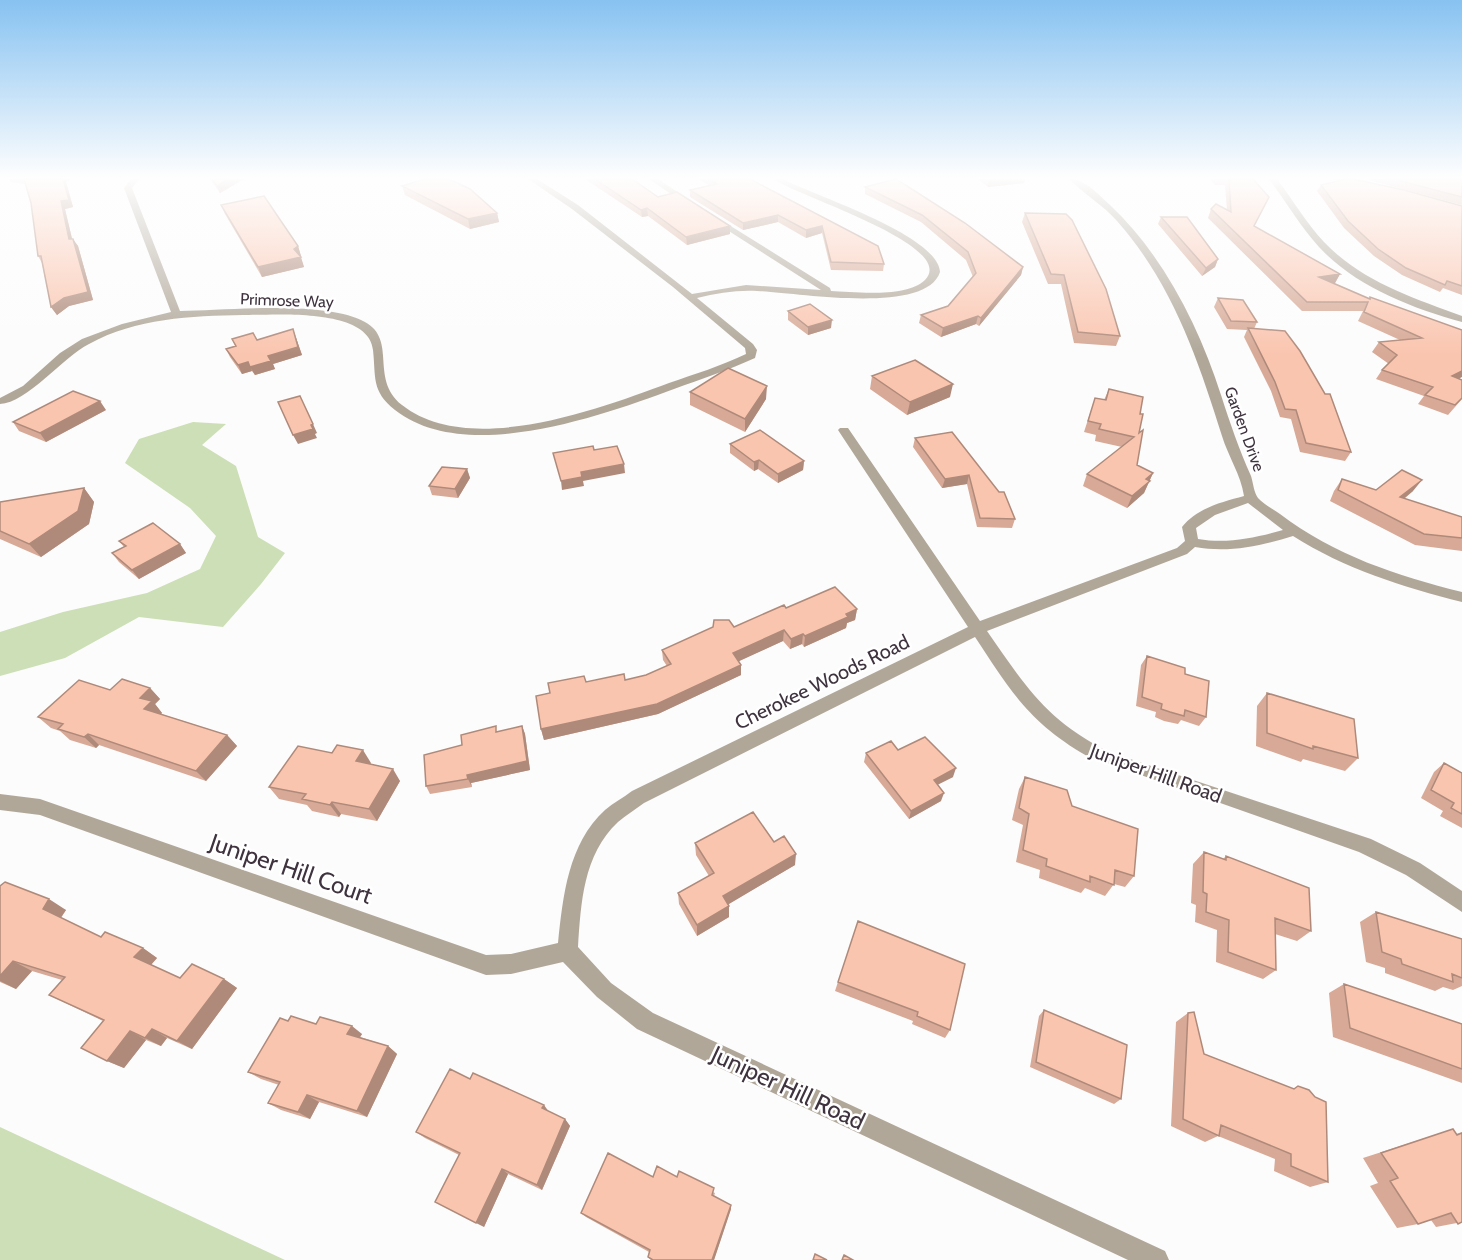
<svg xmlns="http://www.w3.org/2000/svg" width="1462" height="1260" viewBox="0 0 1462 1260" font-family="Cabin,sans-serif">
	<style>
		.green { fill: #cddfb6 }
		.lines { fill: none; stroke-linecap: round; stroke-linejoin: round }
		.minor { fill: #b0a799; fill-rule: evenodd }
		.wall { fill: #d7a996 }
		.shaded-wall { fill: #af8a7a }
		.building { fill: #fac5af; stroke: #af8a7a; stroke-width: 1.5 }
		.labels { text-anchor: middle; stroke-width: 5; stroke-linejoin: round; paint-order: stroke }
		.far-street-label { font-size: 16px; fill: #3e333e; stroke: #fff }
		.street-label { font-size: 20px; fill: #3e333e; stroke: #fff }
		.near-street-label { font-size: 24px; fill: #3e333e; stroke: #fff }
	</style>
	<rect width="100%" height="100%" fill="#fcfcfc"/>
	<!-- green -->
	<path class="green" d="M193 422 226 424 202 445 236 466 258 537 285 553 261 584 223 627 139 617 65 658 0 676V632L63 612 147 593 200 569 216 536 190 508 125 463 139 439Z
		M0 1127 285 1260H0Z"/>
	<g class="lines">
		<!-- minor -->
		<path class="minor" d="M131 179H139L132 188 180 311C226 310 320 301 361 320 400 337 368 378 402 405 469 458 599 409 669 383 695 374 721 366 746 354L745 348 673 287 572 209 528 179H537L578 205 692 294 746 285 821 290 710 219V215H713L830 288 831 291C855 292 907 298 925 280 959 245 793 195 774 179H783C815 196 938 235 940 272 926 316 793 292 757 291 737 290 717 293 697 298L753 344 757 350 755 358C729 370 701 379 674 389 601 416 465 465 395 410 371 391 376 377 373 350 369 307 274 315 243 315 191 316 136 318 89 344 63 357 27 403 0 404V398L23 386 60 353 82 339 122 324 171 312 124 188Z
			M649 179H658L694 203 687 205Z
			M1069 179C1085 179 1099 195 1110 205 1163 255 1199 326 1221 395 1230 423 1239 449 1251 476 1253 482 1254 493 1258 498 1263 504 1273 509 1280 514 1334 555 1397 576 1462 592V602C1403 587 1345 569 1293 536 1260 546 1229 553 1195 547L1187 554 987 631C1026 687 1046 720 1109 752L1371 839 1420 863 1462 891V912L1406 875 1359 852 1087 756C1029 723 1010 690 975 637L644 803C636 809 626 815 618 822 583 855 581 903 578 947L611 983 653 1013 1165 1251 1169 1260H1128L637 1029 597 997 563 962 511 974 486 975 40 815 0 810V794L40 799 486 955 511 954 558 943C563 896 568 844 605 810 613 803 623 798 632 791L968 627 838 430 840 428H848L980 621 1177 548 1185 541 1182 527C1197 508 1222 502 1244 496 1241 475 1228 456 1222 436 1198 359 1172 283 1117 221 1103 205 1084 194 1069 179ZM1248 503 1283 530C1255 538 1227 544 1198 539L1196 528 1215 515Z
			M1269 179H1277C1293 200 1306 223 1324 242 1361 281 1413 298 1462 316V322C1411 308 1355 286 1319 247 1300 226 1286 202 1269 179Z
			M1331 179H1346L1365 184 1361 186Z"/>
	</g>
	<!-- wall -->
	<path class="wall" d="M9 179H71L66 182 73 207 65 209 72 239 78 246 93 300 69 306 57 315 51 307 42 263 38 256 31 203 25 184 11 182Z
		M210 179H244L220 193Z
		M585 179H632L658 197 730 234 687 245 648 216 642 217Z
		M698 179H750L884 264 883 271 831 270 822 233 806 238 778 222 743 230 690 197V190L709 185Z
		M896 179 1023 267 1021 275 979 326 976 324 941 337 919 323 921 315 948 306 973 277 966 260 921 222 865 194V187Z
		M978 179H1025L1024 183 988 187Z
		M1210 179H1256L1255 181 1254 226 1340 274 1335 283H1333L1369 299 1462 330 1459 378 1462 380V399L1448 415 1418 404 1424 396 1376 379 1382 370 1389 364 1372 352 1379 342 1400 340 1358 321 1363 311H1302L1208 218 1211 209 1227 210 1225 185H1215Z
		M1369 179H1462V205L1369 180Z
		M1321 185 1462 206V295L1443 288 1440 292 1402 275 1374 256 1344 228 1317 191Z
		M402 186 497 213 499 222 470 229 405 195Z
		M221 205 298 246 301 256H300L304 267 262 277 225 214Z
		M1025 213 1120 336 1116 346 1074 343 1061 284H1048L1022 222Z
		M1161 217 1218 259 1215 267 1202 276 1158 224Z
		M1218 298 1257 322 1254 329 1351 452 1345 461 1300 452 1291 419 1280 417 1271 391 1244 337 1247 330 1227 329 1214 307Z
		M788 311 831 328 808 335 788 320Z
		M296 338 302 355 273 364 275 369 255 375 252 371 242 374 230 357 226 349 235 346 232 339 257 340Z
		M872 376 950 397 907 415 870 389Z
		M1109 389 1140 414 1137 465 1153 473 1144 493 1127 508 1083 486 1087 474 1122 447 1095 441 1096 435 1084 432 1095 398 1104 400Z
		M690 392 766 399 745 432 690 405Z
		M106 410 46 442 19 431 13 422Z
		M952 432 1015 519 1012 528 977 527 967 484 942 488 913 447 915 438Z
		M730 444 804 461 803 470 778 483 758 469 754 471 730 453Z
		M467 469 470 478 458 498 432 495 429 486Z
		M1342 479 1376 490 1413 491 1404 499 1462 517V551L1415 545 1330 501 1334 491Z
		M84 488 94 502 89 524 41 557 0 539V502Z
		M119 541 180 544 186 553 139 579 119 562 112 553 124 547Z
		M786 608 857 609 855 620 847 623 846 628 804 647 802 644 790 649 783 641 738 661 741 665V675L658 714 544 740 541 729 550 693 586 682 625 680 646 675 667 666 663 660 662 650 734 627Z
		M1147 656 1185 674 1206 717 1199 726 1181 720 1178 724 1164 721 1155 717 1156 712 1136 706 1141 665Z
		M150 688 160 699 155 704 162 713 161 714 227 735 237 746 206 781 99 745 96 748 70 740 60 731 51 728 38 717 110 690Z
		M1267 693 1358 758 1345 771 1303 759 1301 762 1256 746 1257 706Z
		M522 726 525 734 530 770 471 783 472 787 430 794 426 786 462 745Z
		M898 750 953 777 937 785 941 801 909 819 864 762 866 753Z
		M371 763 370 764 400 781 377 821 341 814 339 817 312 811 307 805 279 799 269 787Z
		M1444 763 1462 773V828L1440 816 1443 811 1421 798 1434 772Z
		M1025 777 1072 806 1134 876 1125 887 1114 884 1105 896 1085 888 1081 893 1039 878 1040 870 1016 862 1023 825 1012 820 1019 789Z
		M695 843 795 865 728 904 729 906V917L697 936 679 904 678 893 709 876 696 855Z
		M1204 852 1223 859 1226 856 1311 931 1297 941 1275 934 1276 970 1263 979 1216 962 1217 930 1195 922 1196 905 1191 903 1193 864Z
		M0 886 66 910 61 918 101 937 143 948 157 958 151 965 180 978 224 979 237 988 192 1049 167 1038 161 1046 146 1040 124 1068 107 1061 103 1021 49 995 62 980 32 971 16 989 0 982Z
		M1376 912 1462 939V986L1453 990 1443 987 1435 991 1385 973V968L1366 962 1360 922Z
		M858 921 950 1030 945 1038 912 1024 913 1021 835 991Z
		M1344 984 1462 1024V1083L1333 1037 1329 993Z
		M1044 1010 1121 1099 1114 1104 1030 1067 1039 1016Z
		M1188 1013 1204 1054 1293 1089 1298 1086 1328 1182 1310 1187 1274 1171 1275 1159 1218 1136 1205 1142 1171 1126 1176 1022Z
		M316 1024 362 1034 360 1037 388 1046 397 1054 367 1117 319 1102 310 1119 281 1110 268 1103 279 1085 261 1079 248 1072Z
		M470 1079 565 1119 570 1126 542 1190 508 1174 484 1227 459 1155 425 1138 416 1132Z
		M1453 1129 1456 1134 1462 1132V1222L1436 1227 1431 1220 1418 1224 1397 1228 1370 1186 1378 1183 1363 1158Z
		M653 1177H677L715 1193 714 1196 731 1209 714 1260H651L648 1257 649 1252 586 1217 581 1213Z"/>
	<!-- shaded-wall -->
	<path class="shaded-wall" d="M63 179H71L66 182 73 207 65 209 74 247 69 239 61 201Z
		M228 179H244L220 193 217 186Z
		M989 179H1025L1024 183 988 187Z
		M647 208 648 216 642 217 641 210Z
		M497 213 499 222 470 229 468 219Z
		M778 215V222L743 230V223Z
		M730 226V234L687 245 686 237Z
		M822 226V233L806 238V230Z
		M73 239 78 246 93 300 69 306 57 315 51 307Z
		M298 246 301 256 298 258 294 249Z
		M301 257 304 267 262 277 258 267Z
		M1218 259 1215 267 1202 276 1206 268Z
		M1023 267 1021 275 979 326 981 318Z
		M1340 274 1335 283 1314 286 1319 277Z
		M978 316 976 324 941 337 943 328Z
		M832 320 831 328 808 335V327Z
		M293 329 302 355 273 364 275 369 255 375 250 367 268 356Z
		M248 362 252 371 242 374 238 365Z
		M1462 371V377L1445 386 1452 376Z
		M953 384 950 397 907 415 910 402Z
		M767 386 766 399 745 432V419Z
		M100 401 106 410 46 442 40 433Z
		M313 424 317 433 315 434 317 438 298 444 293 435Z
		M759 460 758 469 754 471V462Z
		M804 461 803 470 778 483V474Z
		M624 464 625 473 583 481 584 486 562 490 561 481 581 472Z
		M467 469 470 478 458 498 455 489Z
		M1153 473 1144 493 1127 508 1132 496 1146 479Z
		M969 475 967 484 942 488 945 479Z
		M1422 480 1413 491 1391 509 1400 497Z
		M84 488 94 502 89 524 41 557 29 544Z
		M180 544 186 553 139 579 132 570Z
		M857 609 855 620 847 623 846 628 804 647 805 636Z
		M784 630 783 641 733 664V653Z
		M803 634 802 644 790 649 791 639Z
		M741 665V675L658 714 544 740 541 729Z
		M150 688 160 699 155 704 162 713 155 720 144 709 140 698Z
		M522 726 525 734 530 770 471 783 472 787 468 779 467 775Z
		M88 734 99 745 96 748 84 737Z
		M227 735 237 746 206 781 196 771Z
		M363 750 371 763 364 774 356 761Z
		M956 768 953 777 931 788 934 780Z
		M393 769 400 781 377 821 369 809Z
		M944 793 941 801 909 819 911 811Z
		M332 802 341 814 339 817 330 805Z
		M796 854 795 865 724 907 723 896Z
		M49 899 66 910 59 920 43 909Z
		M729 906V917L697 936V925Z
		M143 948 157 958 149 967 134 957Z
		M13 961 32 971 16 989 0 981V976Z
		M224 979 237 988 192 1049 177 1041Z
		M352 1026 362 1034 357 1042 347 1034Z
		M152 1029 167 1038 161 1046 145 1038Z
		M130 1031 146 1040 124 1068 107 1061Z
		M388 1046 397 1054 367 1117 357 1111Z
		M307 1095 319 1102 310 1119 298 1112Z
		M544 1105 549 1112 542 1108Z
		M565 1119 570 1126 542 1190 537 1185Z
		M502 1169 508 1174 484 1227 476 1223Z
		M731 1205V1209L714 1260H712Z"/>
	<!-- building -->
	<path class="building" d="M24 179H63L69 200 61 201 69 239H73L88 292 64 298 51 307 41 256H38L31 203Z
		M212 179H228L217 186Z
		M425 179H449L470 189 497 213 468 219 402 186Z
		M595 179H632L658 197 677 192 730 226 686 237 647 208 641 210Z
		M709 179H750L878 246 884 264 831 262 822 226 806 230 778 215 743 223 690 190 717 184Z
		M896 179 965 223 1023 267 981 318 978 316 943 328 921 315 948 306 976 273 968 252 922 215 865 187Z
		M1229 179H1253L1269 197 1254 226 1340 274 1319 277 1370 299V297L1462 330V371L1452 376 1462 380V398L1455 405 1425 395 1433 387 1382 370 1397 355 1379 342 1422 338 1364 312 1368 302H1307L1211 209 1216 204 1231 212Z
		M1347 179H1353L1404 190 1462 206V286L1447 281 1445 285 1406 268 1378 249 1348 221 1321 185Z
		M1393 179H1462V197Z
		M264 196 298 246 294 249 301 257 258 267 221 205Z
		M1025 213 1066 214 1072 220 1106 289 1120 336 1078 332 1064 275 1051 274Z
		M1161 217H1187L1218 259 1206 268Z
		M1218 298 1243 300 1257 322 1231 321Z
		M810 304 832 320 808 327 788 311Z
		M1248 328 1285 331 1300 351 1325 394H1330L1351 452 1306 443 1296 410 1285 409 1275 382Z
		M293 329 298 347 268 356 271 361 250 367 248 362 238 365 226 349 236 346 232 339 253 333 257 340Z
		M915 360 953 384 910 402 872 376Z
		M728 368 767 386 745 419 690 392Z
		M1109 389 1143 397 1140 414H1143L1139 433 1143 430 1137 465 1153 473 1146 479 1150 481 1132 496 1087 474 1134 437 1099 429 1101 424 1088 421 1095 398 1106 400Z
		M73 391 100 401 40 433 13 422Z
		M300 396 313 424 311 425 313 429 293 435 278 402Z
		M760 430 804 461 778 474 759 460 754 462 730 444Z
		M952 432 999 492H1004L1015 519 980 518 969 475 945 479 915 438Z
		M593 446 594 450 617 446 624 464 581 472 582 477 561 481 553 453Z
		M442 467 467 469 455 489 429 486Z
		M1402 470 1422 480 1400 497 1462 517V538L1424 534 1338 490 1342 479 1376 490Z
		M84 488 78 511 29 544 0 531V502Z
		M153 523 180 544 132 570 112 553 126 546 119 541Z
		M835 587 857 609 846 614 848 617 805 636 803 634 791 639 784 630 733 653 741 665 657 704 541 729 536 696 550 693 548 683 584 676 586 682 624 674 625 680 646 675 671 664 662 650 713 627 714 620H729L734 627 784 605 786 608Z
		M1147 656 1185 668V674L1209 681 1206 717 1185 710 1184 716 1170 712 1161 709 1162 704 1142 697Z
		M122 679 150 688 140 698 152 701 144 709 227 735 196 771 88 734 84 737 58 729 63 724 38 717 79 680 110 690Z
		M1267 693 1354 719 1358 758 1313 746V749L1267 733Z
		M496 726V732L522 726 527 761 467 775 468 779 426 786 424 755 462 745 461 735Z
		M925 737 956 768 934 780 944 793 911 811 866 753 891 741 898 750Z
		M337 745 363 750 356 761 393 769 369 809 332 802 330 805 302 799 306 794 269 787 298 746 332 753Z
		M1444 763 1462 773V814L1451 808 1454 803 1431 790Z
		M1025 777 1067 790 1072 806 1138 829 1134 876 1115 870 1114 885 1090 876V882L1046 866 1047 859 1023 850 1029 814 1019 808Z
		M753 812 774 842 784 836 796 854 723 896 729 906 697 925 678 893 714 873 695 843Z
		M1204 852 1226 860V856L1309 888 1311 931 1275 918 1276 970 1228 952 1229 920 1206 912 1207 894 1203 892Z
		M5 882 49 899 43 909 101 937 105 932 143 948 134 957 180 978 192 964 224 979 177 1041 152 1029 145 1038 130 1031 107 1061 81 1048 104 1020 49 995 65 977 13 961 0 976V886Z
		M1376 912 1462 939V978L1452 974 1453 982 1402 964 1401 959 1382 952Z
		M858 921 965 964 950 1030 917 1016 918 1012 838 982Z
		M1344 984 1462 1024V1069L1350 1028Z
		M1044 1010 1127 1045 1121 1099 1036 1062Z
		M1194 1012 1204 1054 1294 1089 1298 1086 1309 1090 1315 1097 1326 1102 1328 1182 1291 1166V1154L1221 1125 1219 1136 1183 1119 1188 1013Z
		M291 1016 316 1024 320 1017 352 1026 347 1034 388 1046 357 1111 307 1095 298 1112 268 1103 280 1082 248 1072 280 1018 288 1021Z
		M450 1069 470 1079 473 1073 544 1105 542 1108 565 1119 537 1185 502 1169 476 1223 435 1202 460 1153 416 1132Z
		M1453 1129 1457 1135 1462 1133V1222L1458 1224 1451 1213 1418 1224 1390 1181 1398 1178 1381 1153Z
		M608 1153 653 1177 657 1166 677 1177 679 1171 714 1188 712 1195 731 1205 712 1260H653L648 1257 650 1250 581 1213Z
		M815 1254 827 1260H813Z
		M844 1255 853 1260H842Z"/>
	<!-- sky -->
	<linearGradient id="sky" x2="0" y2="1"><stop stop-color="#87c2f1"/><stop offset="0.5" stop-color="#fefefe"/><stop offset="1" stop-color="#fefefe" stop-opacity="0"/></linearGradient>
	<rect width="1462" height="355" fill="url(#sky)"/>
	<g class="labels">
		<!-- far-street labels -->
		<g class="far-street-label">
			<text transform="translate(287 300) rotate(2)" y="6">Primrose Way</text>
			<text transform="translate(1245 429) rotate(70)" y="6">Garden Drive</text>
		</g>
		<!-- street labels -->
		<g class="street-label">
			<text transform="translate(822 682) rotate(-26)" y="7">Cherokee Woods Road</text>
			<text transform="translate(1156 773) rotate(20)" y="7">Juniper Hill Road</text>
		</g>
		<!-- near-street labels -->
		<g class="near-street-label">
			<text transform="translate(291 869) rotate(19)" y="8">Juniper Hill Court</text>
			<text transform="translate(788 1088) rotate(25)" y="8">Juniper Hill Road</text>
		</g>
	</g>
</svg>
